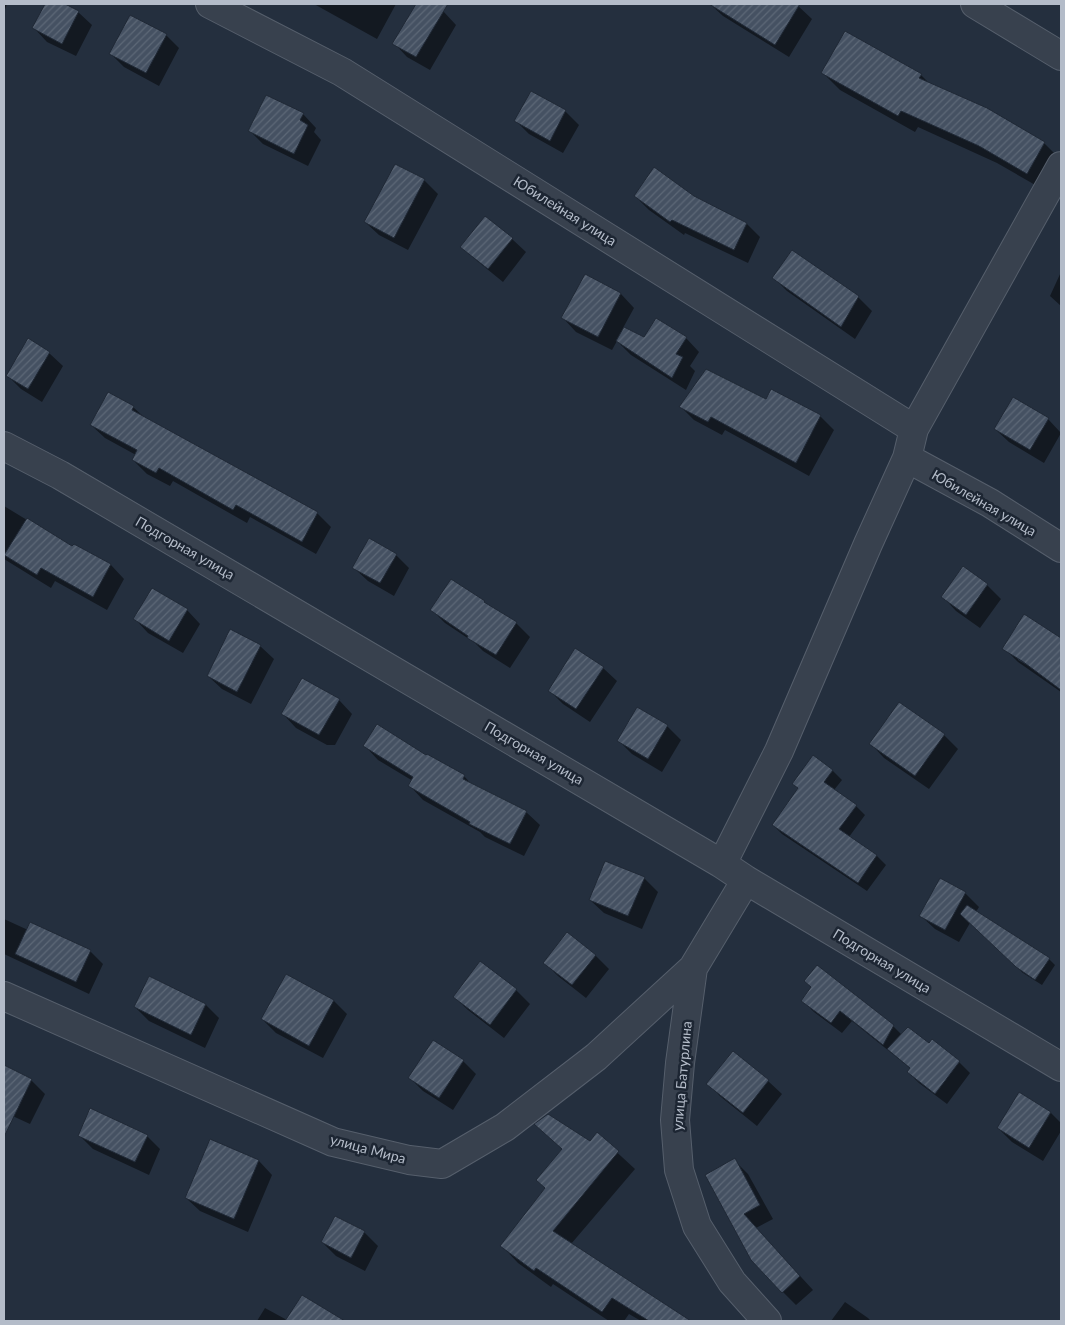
<svg xmlns="http://www.w3.org/2000/svg" width="1065" height="1325" viewBox="0 0 1065 1325" font-family="Lato,sans-serif">
	<style>
		.shadow { fill: #0007; fill-rule: evenodd }
		.building { fill: url(#building-hatch); stroke: #1f2835 }
		.lines { fill: none; stroke-linecap: round; stroke-linejoin: round }
		.minor-casing { stroke: #565f6c; stroke-width: 30 }
		.minor { stroke: #38414e; stroke-width: 28 }
		.labels { text-anchor: middle; stroke-width: 5; stroke-linejoin: round; paint-order: stroke }
		.street-label { font-size: 14px; fill: #b4bcc9; stroke: #1d2633 }
	</style>
	<defs>
		<pattern id="building-hatch" width="6" height="6" patternUnits="userSpaceOnUse" patternTransform="scale(1.25)"><rect width="6" height="6" fill="#455162"/><path d="M-1 1l2-2M0 6l6-6M5 7l2-2" fill="none" stroke="#5d6877"/></pattern>
	</defs>
	<rect width="100%" height="100%" fill="#242f3e"/>
	<!-- shadow -->
	<path class="shadow" d="M4 4H7L4 12Z
		M46 4H62L78 12 92 25 76 56 47 42 34 28Z
		M314 4H396L377 39Z
		M417 4H430L443 11 456 25 430 70 407 57 394 43Z
		M710 4H796L812 19 789 57 723 16Z
		M166 35 179 48 159 86 124 67 111 54Z
		M823 73 921 75 931 85 986 109 1044 143 1061 160 1044 190 997 163 918 127 915 132 840 90Z
		M531 93 565 111 579 125 563 153 529 134 516 121Z
		M303 114 316 128 314 132 321 140 308 166 263 144 250 131Z
		M395 165 424 180 438 194 408 250 379 235 365 222Z
		M635 196 693 197 747 224 760 237 748 263 685 233 684 235 649 210Z
		M486 218 512 239 526 252 503 282 476 260 462 247Z
		M792 252 858 297 872 311 855 339 787 291 774 278Z
		M1061 272V306L1050 296Z
		M586 276 621 294 634 308 623 328 644 339 686 338 699 352 690 366 695 371 686 390 631 355 617 341 612 350 576 332 563 318Z
		M49 353 63 366 42 402 21 389 8 376Z
		M772 390 820 416 834 430 809 476 725 430 722 435 694 420 681 407 766 400Z
		M133 407 145 418 317 513 331 527 316 554 250 517 247 523 173 481 170 486 147 474 133 460 136 455 105 438 91 425Z
		M1048 419 1061 433 1044 463 1009 442 995 429Z
		M4 506 73 548 74 545 111 565 124 579 107 610 55 581 51 588 4 559Z
		M396 555 409 568 394 596 368 581 354 568Z
		M963 568 987 585 1001 599 980 628 956 611 943 597Z
		M187 610 200 624 183 653 148 633 135 619Z
		M432 610 516 623 530 637 510 668 483 651 475 643 445 623Z
		M1024 616 1061 640V692L1018 662 1004 648ZM1018 657 1028 663 1027 665 1018 660Z
		M260 646 274 659 251 704 222 689 208 676Z
		M603 668 617 681 590 722 563 704 549 690Z
		M339 700 352 714 335 745H327L296 728 283 714Z
		M899 704 944 735 958 749 929 789 884 758 871 744Z
		M667 726 681 740 662 772 632 754 619 741Z
		M365 746 427 757 464 776 473 786 526 812 540 825 524 856 485 837 480 832 423 800 410 786 413 781 378 760Z
		M813 757 833 771 842 780 834 790 856 806 865 815 849 837 877 856 886 865 867 891 782 834 773 825 799 789Z
		M644 878 658 892 642 929 604 913 590 900Z
		M965 893 979 907 976 912 1049 959 1055 965 1042 985 1023 973 970 923 959 942 935 929 921 916Z
		M4 919 28 930 90 951 103 964 89 994 4 954Z
		M595 955 609 969 586 998 558 976 545 963Z
		M480 963 516 990 530 1004 504 1038 468 1010 454 997Z
		M287 975 334 1001 347 1014 323 1058 276 1033 262 1019Z
		M812 988 893 1026 902 1035 929 1045 932 1041 959 1062 970 1073 947 1104 919 1083 908 1072 911 1069 852 1021 842 1033 814 1012 803 1001Z
		M206 1005 219 1018 205 1048 149 1021 135 1007Z
		M733 1052 768 1081 782 1094 757 1126 721 1097 708 1084Z
		M463 1061 476 1074 453 1110 423 1091 410 1078Z
		M4 1067 31 1080 45 1094 30 1124 4 1112Z
		M1020 1094 1051 1113 1061 1123V1131L1043 1161 1012 1142 998 1128Z
		M536 1125 591 1143 597 1134 635 1169 571 1244 691 1321H641L629 1314 624 1321H609L553 1284 551 1287 518 1263 502 1246 546 1188 563 1150Z
		M79 1135 147 1136 160 1149 149 1175 93 1149Z
		M211 1141 259 1161 272 1175 248 1232 200 1211 186 1198Z
		M734 1160 748 1174 773 1219 756 1228 813 1290 796 1305 783 1292 707 1175Z
		M336 1217 364 1232 378 1246 365 1271 336 1256 322 1242Z
		M845 1302 868 1318 871 1321H831Z
		M265 1308 287 1320H333L332 1321H257Z"/>
	<!-- building -->
	<path class="building" d="M45 4H65L79 11 62 44 32 28Z
		M416 4H448L416 57 392 44Z
		M709 4H800L775 45Z
		M130 15 167 34 146 73 109 54Z
		M845 31 922 74 919 78 987 108 1045 142 1027 174 979 146 901 111 898 116 821 73Z
		M531 91 566 110 550 141 514 121Z
		M266 95 304 113 300 120 308 125 294 154 248 131Z
		M395 164 425 179 394 238 364 222Z
		M654 167 694 196 747 223 734 250 672 220 670 222 634 196Z
		M485 216 513 238 488 269 460 247Z
		M792 250 859 296 841 327 772 278Z
		M585 274 621 293 598 337 561 318Z
		M656 318 687 337 676 354 683 357 672 378 616 341 624 327 644 337Z
		M28 338 50 352 28 389 6 376Z
		M706 369 766 399 771 389 821 415 796 463 711 417 708 422 679 407Z
		M108 392 134 406 132 410 318 512 302 542 236 505 233 510 159 468 156 473 132 460 137 450 90 425Z
		M1013 397 1049 418 1030 450 994 429Z
		M27 518 72 546 74 544 111 564 93 597 41 568 37 575 4 555Z
		M369 538 397 554 380 583 352 568Z
		M963 566 988 584 966 615 941 597Z
		M451 579 485 601 484 602 517 622 496 655 467 638 468 636 430 610Z
		M152 588 188 609 169 641 133 619Z
		M1024 614 1061 638V690L1022 661 1002 649Z
		M230 629 261 645 237 692 207 676Z
		M575 648 604 667 576 709 548 691Z
		M302 678 340 699 319 735 281 714Z
		M899 702 945 734 915 776 869 744Z
		M637 707 668 725 648 759 617 741Z
		M377 724 426 755 427 754 465 775 463 779 527 811 510 844 469 824 470 822 408 786 413 777 363 746Z
		M813 755 833 770 824 782 857 805 839 829 877 855 858 883 772 825 798 788 792 784Z
		M605 861 645 877 628 916 589 900Z
		M940 878 966 892 945 930 919 916Z
		M967 905 1050 958 1035 980 1016 967 960 914Z
		M30 922 91 950 76 982 15 954Z
		M567 932 596 955 572 985 543 963Z
		M480 961 517 989 490 1025 453 997Z
		M817 965 894 1025 883 1045 840 1011 831 1023 801 1001 811 987 804 981Z
		M286 974 334 1000 309 1046 261 1019Z
		M149 976 206 1004 191 1035 134 1007Z
		M908 1027 929 1043 932 1039 960 1061 935 1094 907 1072 910 1068 887 1049Z
		M433 1040 464 1060 439 1098 408 1078Z
		M733 1051 769 1080 743 1113 706 1084Z
		M4 1065 32 1079 4 1137Z
		M1019 1092 1051 1112 1029 1148 997 1128Z
		M90 1108 148 1135 135 1162 78 1136Z
		M548 1114 590 1141 597 1132 619 1151 553 1231 691 1321H649L612 1298 602 1312 536 1268 534 1271 500 1246 545 1188 536 1180 562 1149 534 1124Z
		M210 1139 259 1160 234 1219 185 1198Z
		M735 1158 760 1205 744 1214 800 1276 782 1293 751 1260 705 1175Z
		M335 1216 365 1231 351 1258 321 1242Z
		M302 1295 345 1321H285Z"/>
	<g class="lines">
		<!-- minor casing -->
		<g class="minor-casing">
			<path id="minor" d="M210 4 342 72 914 429
				M975 4 1061 56
				M4 446 60 475 722 864 746 880 1061 1067
				M907 458 990 503 1061 548
				M722 864 779 751 868 544 907 458 914 429 1061 166
				M746 880 693 968 680 1063 675 1120 679 1170 697 1226 732 1282 767 1321
				M4 996 333 1142 409 1160 442 1164 505 1127 596 1057 693 968"/>
		</g>
		<!-- minor -->
		<use href="#minor" class="minor"/>
	</g>
	<g class="labels">
		<!-- street labels -->
		<g class="street-label">
			<text transform="translate(565 211) rotate(32)" y="5">Юбилейная улица</text>
			<text transform="translate(984 503) rotate(30)" y="5">Юбилейная улица</text>
			<text transform="translate(185 548) rotate(30)" y="5">Подгорная улица</text>
			<text transform="translate(534 753) rotate(30)" y="5">Подгорная улица</text>
			<text transform="translate(882 961) rotate(31)" y="5">Подгорная улица</text>
			<text transform="translate(682 1076) rotate(-85)" y="5">улица Батурлина</text>
			<text transform="translate(368 1149) rotate(15)" y="5">улица Мира</text>
		</g>
	</g>
	<!-- border -->
	<rect width="1065" height="1325" fill="none" stroke="#b4bcc9" stroke-width="10"/>
</svg>
